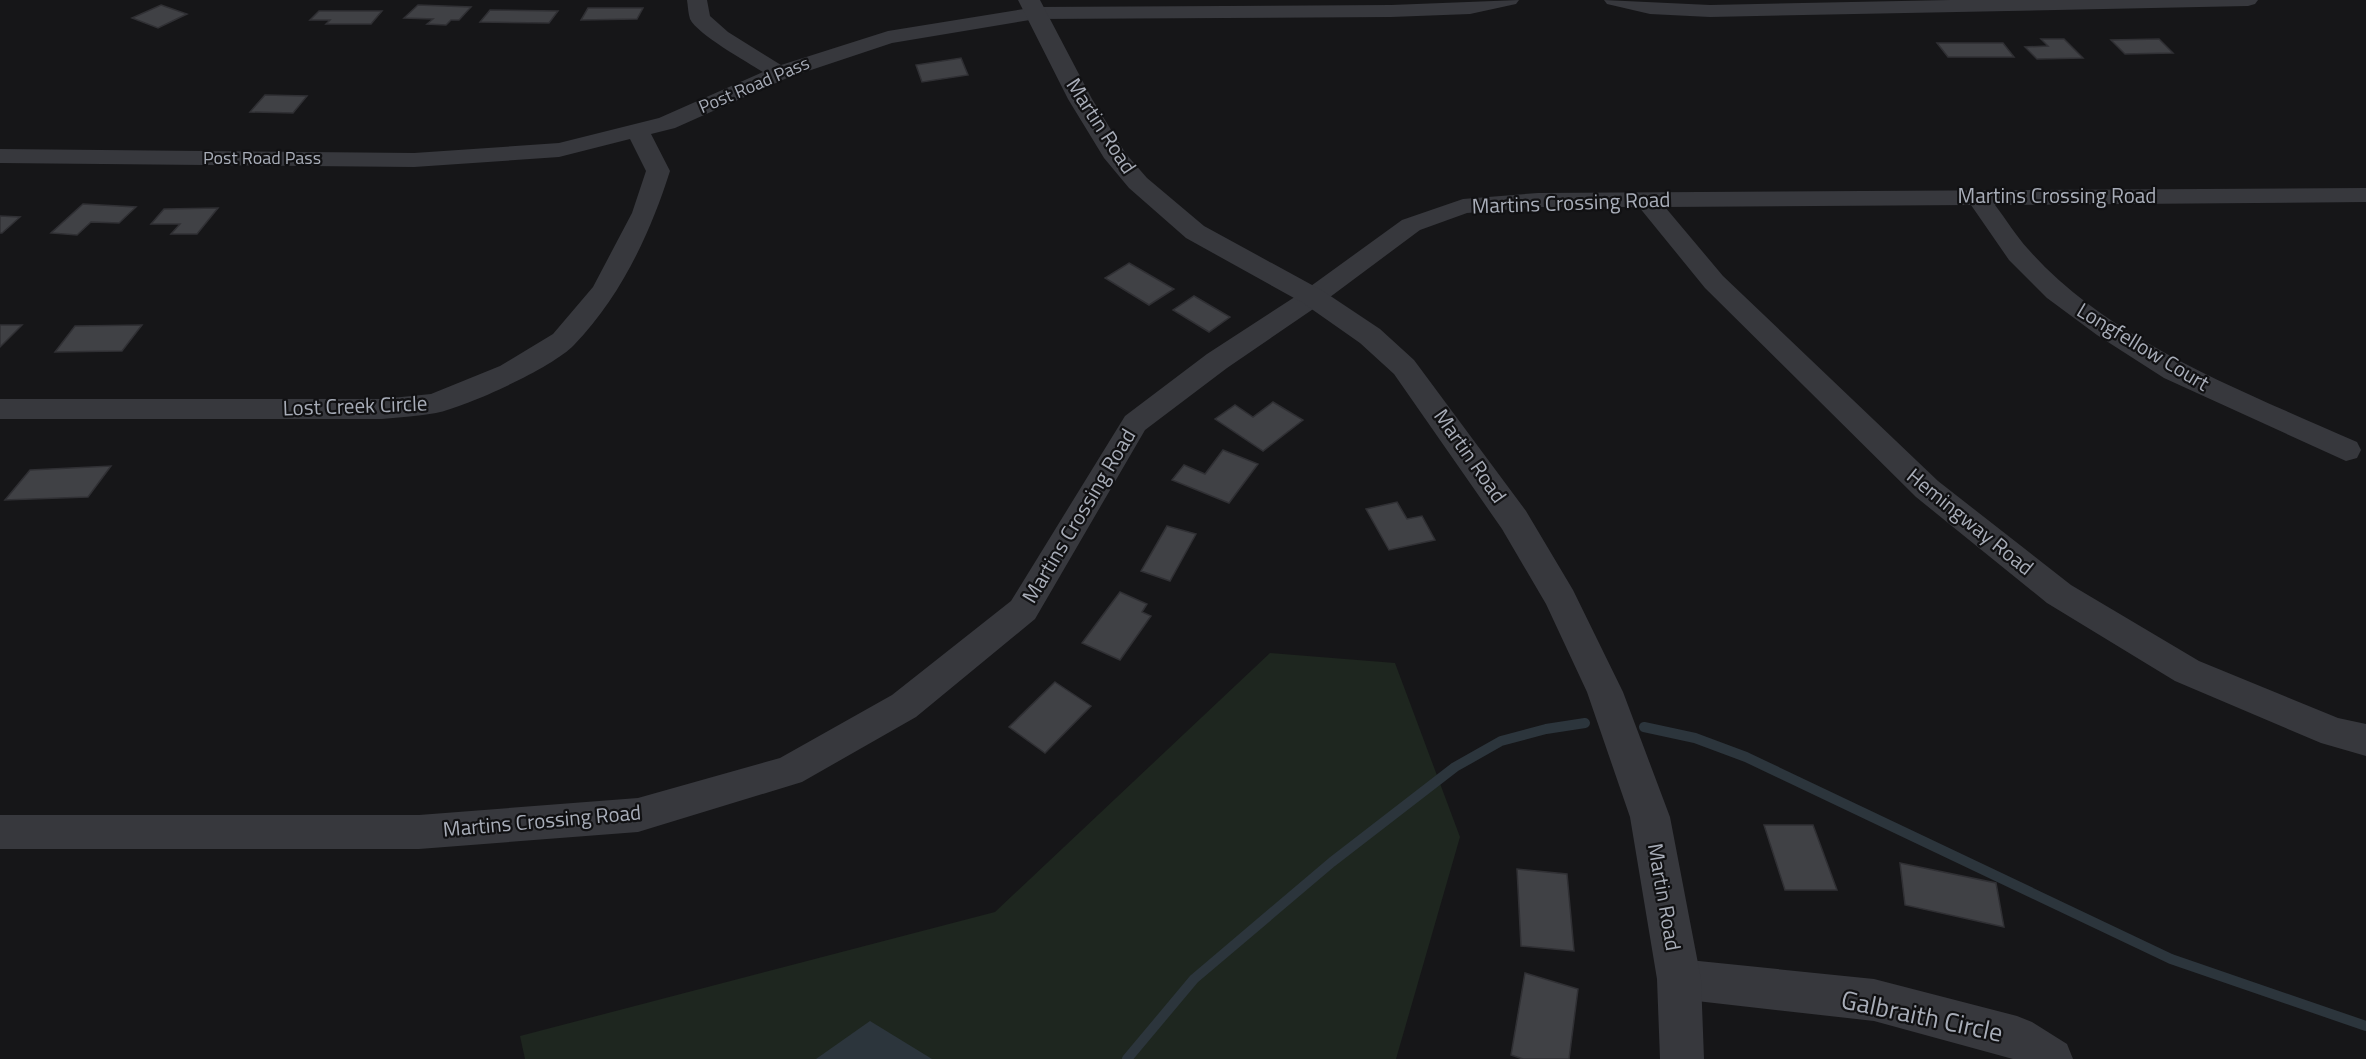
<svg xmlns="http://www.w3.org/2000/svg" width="2366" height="1059" viewBox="0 0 2366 1059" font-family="'Titillium Web',sans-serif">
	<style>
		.green { fill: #1e261f }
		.water { fill: #2c353c }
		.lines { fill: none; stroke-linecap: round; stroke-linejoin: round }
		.stream { stroke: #2c353c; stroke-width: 10 }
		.building { fill: #404145; stroke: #303034; stroke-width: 1.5 }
		.minor { fill: #37383d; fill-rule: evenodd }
		.tertiary { fill: #37383d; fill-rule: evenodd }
		.labels { text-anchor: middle; stroke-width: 4.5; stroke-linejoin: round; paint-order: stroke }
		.far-street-label { font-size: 18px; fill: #a8adb8; stroke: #111113 }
		.street-label { font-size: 21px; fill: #a8adb8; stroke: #111113 }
		.near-street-label { font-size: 26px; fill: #a8adb8; stroke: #111113 }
	</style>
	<rect width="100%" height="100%" fill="#161618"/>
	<!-- green -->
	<path class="green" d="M1270 653 1395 663 1460 837 1396 1059H525L520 1036 995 912Z"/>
	<!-- water -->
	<path class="water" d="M870 1021 932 1059H816Z"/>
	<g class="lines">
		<!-- stream -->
		<path class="stream" d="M1644 727 1695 738 1746 757 2171 959 2366 1026
			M1127 1059 1194 979 1332 862 1455 767 1501 741 1546 729 1585 723"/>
	</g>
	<!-- building -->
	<path class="building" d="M161 5 187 14 158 28 132 18Z
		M418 5 471 7 459 20H451L446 25 427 24 433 19 404 18Z
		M588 8H643L637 19 581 20Z
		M490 10 558 11 549 23 480 22Z
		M319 11H382L371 24H326L330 20H310Z
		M2041 39H2064L2083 58 2037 59 2025 47 2048 46Z
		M2159 39 2173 53 2125 54 2111 40Z
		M1937 43H2003L2014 57H1948Z
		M961 58 968 75 922 82 916 65Z
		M265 95 307 96 293 113 250 112Z
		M83 204 136 207 119 223 91 222 77 235 51 233Z
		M218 208 197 234H171L180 224H151L164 209Z
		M0 216 20 217 2 233H0Z
		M1129 263 1174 289 1149 305 1105 278Z
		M1194 296 1230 317 1209 332 1173 310Z
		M0 325H22L0 347Z
		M142 325 122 351 55 352 75 326Z
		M1273 402 1303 420 1263 451 1215 419 1235 405 1253 417Z
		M1223 450 1258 464 1229 503 1172 480 1184 465 1205 474Z
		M111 466 88 497 5 500 30 470Z
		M1397 502 1407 519 1422 516 1435 540 1389 550 1366 509Z
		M1167 526 1196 534 1170 581 1141 571Z
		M1120 592 1147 604 1142 612 1151 616 1120 660 1082 643Z
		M1055 682 1091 706 1045 753 1009 727Z
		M1764 825H1813L1837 890H1785Z
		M1900 863 1996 883 2004 927 1905 905Z
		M1517 869 1567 874 1574 951 1521 946Z
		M1525 973 1578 989 1569 1059H1523L1511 1055Z"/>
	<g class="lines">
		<!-- minor -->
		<path class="minor" d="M687 0H707L710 16 728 32 781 65 888 31 1036 7 1391 5 1519 0 1516 4 1470 14 1391 17 1036 19 892 43 787 78 675 128 651 134 670 171C650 234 621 296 574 345 552 368 468 406 436 413 419 416 400 417 382 419H0V399H382L431 394 500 366 553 334 593 287 632 213 646 171 630 139 559 157 414 167 0 163V149L414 153 559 143 659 118 763 72C747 62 697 34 690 19 688 13 688 6 687 0Z
			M1604 0 1710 5 1950 0H2258L2255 4 2248 6 1710 17 1650 14 1607 4Z
			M2366 188V202L1995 205C2006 219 2016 236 2028 249 2110 342 2245 392 2357 442L2361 450 2357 458 2346 461 2164 378 2097 335 2047 298 2009 260 1971 205 1665 207 1723 276 1938 481 2071 585 2199 661 2338 718 2366 724V756L2321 743 2175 681 2047 603 1916 497 1705 288 1639 207H1538L1467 213 1420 230 1322 303 1227 368 1145 430 1035 619 916 717 802 782 638 832 419 849H0V815H419L638 798 780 758 892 695 1011 601 1125 416 1207 354 1304 291 1402 220 1463 199 1538 193Z
			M1679 959 1874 979 2017 1016 2032 1022 2067 1044 2073 1059H2013L1874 1021 1679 999 1664 993 1658 979 1664 965Z"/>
		<!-- tertiary -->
		<path class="tertiary" d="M1018 0H1040L1092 99 1126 154 1147 178 1204 226 1323 291 1380 329 1414 360 1526 511 1573 590 1623 692 1670 817 1701 979 1704 1059H1660L1657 979 1630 817 1587 692 1546 604 1502 529 1394 374 1360 343 1303 303 1186 238 1129 188 1104 158 1068 99Z"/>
	</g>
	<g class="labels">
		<!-- far-street labels -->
		<g class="far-street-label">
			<text transform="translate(754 85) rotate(-23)" y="6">Post Road Pass</text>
			<text x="262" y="164">Post Road Pass</text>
		</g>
		<!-- street labels -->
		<g class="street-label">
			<text transform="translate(1101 126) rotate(57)" y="7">Martin Road</text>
			<text x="2057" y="203">Martins Crossing Road</text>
			<text transform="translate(1571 203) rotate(-2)" y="7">Martins Crossing Road</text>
			<text transform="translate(2143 347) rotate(31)" y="7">Longfellow Court</text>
			<text transform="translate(355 406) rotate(-2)" y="7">Lost Creek Circle</text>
			<text transform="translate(1470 456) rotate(55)" y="7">Martin Road</text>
			<text transform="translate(1079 516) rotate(-59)" y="7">Martins Crossing Road</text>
			<text transform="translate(1970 522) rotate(39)" y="7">Hemingway Road</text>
			<text transform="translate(542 821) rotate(-5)" y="7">Martins Crossing Road</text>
			<text transform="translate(1664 897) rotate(80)" y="7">Martin Road</text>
		</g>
		<!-- near-street labels -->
		<g class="near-street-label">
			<text transform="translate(1922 1016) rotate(12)" y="9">Galbraith Circle</text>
		</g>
	</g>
</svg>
